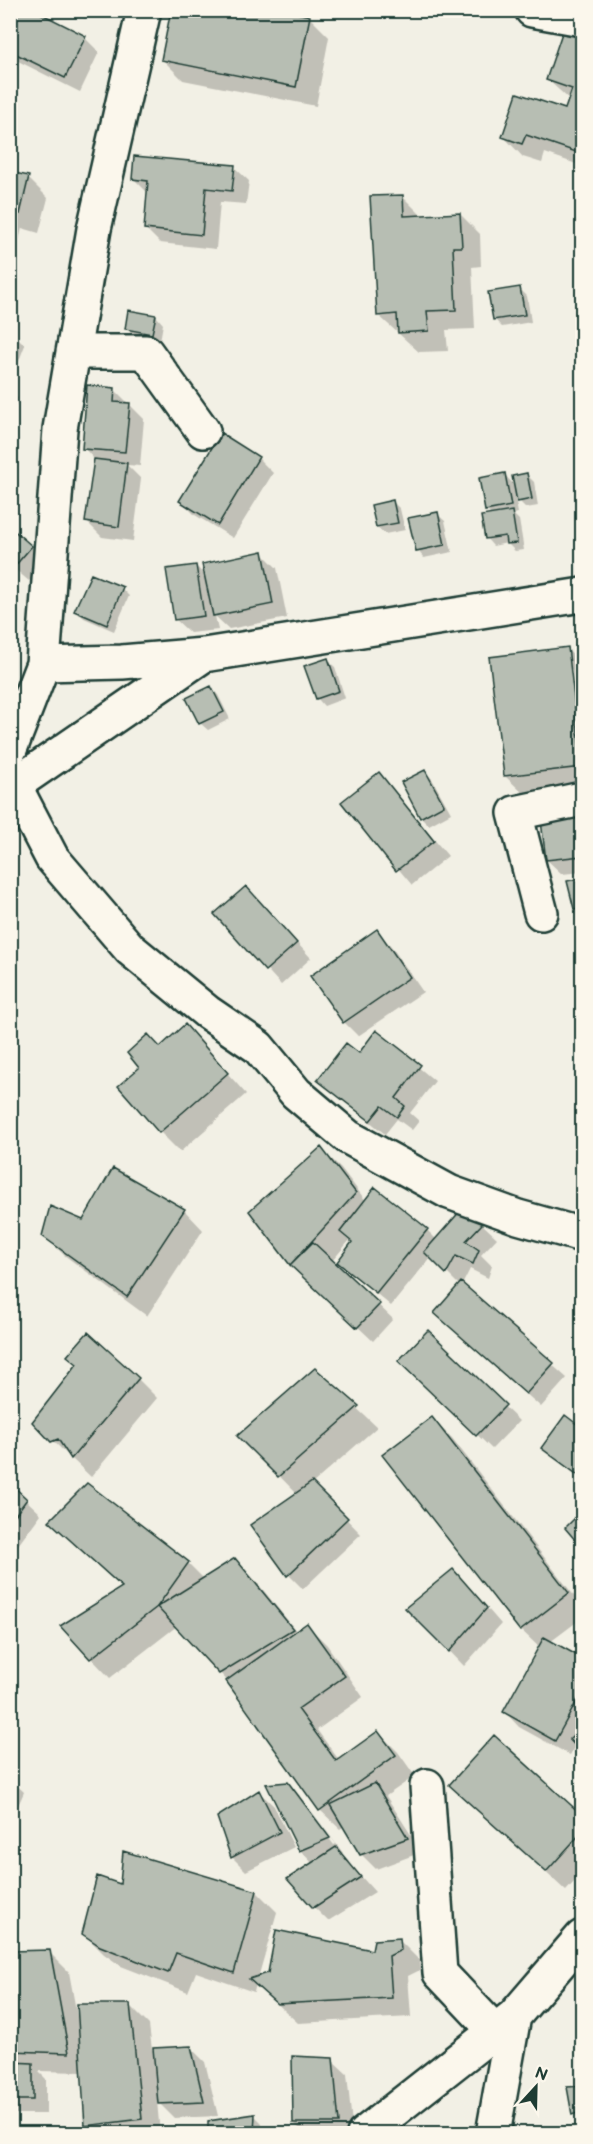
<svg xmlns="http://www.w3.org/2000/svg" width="593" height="2144" viewBox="0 0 593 2144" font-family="'Balsamiq Sans',sans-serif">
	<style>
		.shadow { fill: #0003 }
		.building { fill: #b7beb3; stroke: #1f3d34; stroke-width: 1.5 }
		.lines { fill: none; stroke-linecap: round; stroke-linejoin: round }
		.minor-casing { stroke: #1f3d34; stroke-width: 38 }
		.minor { stroke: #fbf7ec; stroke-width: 33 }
	</style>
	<rect width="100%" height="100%" fill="#f2f0e5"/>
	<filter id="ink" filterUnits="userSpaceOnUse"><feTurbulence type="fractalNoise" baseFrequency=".0167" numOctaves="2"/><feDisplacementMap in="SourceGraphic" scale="12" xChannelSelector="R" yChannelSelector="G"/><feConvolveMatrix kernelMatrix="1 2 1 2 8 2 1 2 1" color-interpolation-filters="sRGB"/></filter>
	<g filter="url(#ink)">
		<!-- shadow -->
		<path class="shadow" d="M10 10 85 38 99 52 80 92 10 57Z
			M68 10H89L85 19Z
			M201 17H309L329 37 316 106 183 80 163 60Z
			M582 28V166L545 153 542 163 523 157 504 137 566 111 570 100 548 80Z
			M234 167 249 181 246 204 220 202 216 249 160 243 146 229 149 194 134 179Z
			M10 173 28 178 48 198 39 233 22 228 15 258 10 257Z
			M402 196 422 216 460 214 480 234 481 266 472 267 475 329 446 330 448 351 419 352 378 315Z
			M520 289 527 296 531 322 502 327 494 319Z
			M156 316 163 324 160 341 134 336 127 329Z
			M10 330 25 345 10 384Z
			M114 389 144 419 140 466 127 465 141 479 133 541 102 537 87 522 95 460 84 448Z
			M10 391 18 398 13 413 10 412Z
			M222 435 258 458 273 473 233 538 195 515 181 501Z
			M504 474 515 486 526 474 534 482 538 506 526 508 515 497 518 513 513 514 519 520 524 550 515 551 507 543 493 546 486 538 492 516 486 510Z
			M393 502 400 509 405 530 385 534 377 527Z
			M437 514 445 521 452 552 424 558 417 550Z
			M31 547 45 561 29 581 10 565Z
			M262 553 277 568 287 618 229 629 215 616 218 630 190 633 175 619 196 566 206 577Z
			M122 589 129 596 114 631 84 618 76 610Z
			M567 649 582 665V759L572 669H569L582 789 525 795 505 776Z
			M327 660 335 667 345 698 324 706 317 698Z
			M211 688 218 695 230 719 208 730 200 723Z
			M425 771 432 779 451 813 429 825 421 817 403 783Z
			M379 774 448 856 412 885 343 803Z
			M582 818V872L562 874 547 860 542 822Z
			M582 879V916L575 908 569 883Z
			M260 903 311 958 281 985 216 914Z
			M376 931 391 946 423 992 358 1036 344 1022Z
			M185 1026 246 1094 180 1152 160 1132V1048Z
			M376 1032 435 1081 410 1113 419 1121 412 1130 397 1119 385 1134 319 1080 359 1055Z
			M321 1149 341 1168 366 1201 427 1230 437 1240 462 1211 482 1224 497 1238 481 1255 492 1266 488 1278 470 1269 462 1285 567 1378 541 1407 451 1327 460 1286 431 1257 391 1306 339 1262 353 1243 350 1240 332 1261 393 1319 373 1341 291 1264 251 1211Z
			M184 1210 203 1230 147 1316 64 1255 44 1235 83 1222Z
			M428 1332 519 1421 492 1449 415 1375Z
			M315 1370 377 1427 312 1484 361 1534 303 1589 289 1575 252 1526 297 1494 240 1436Z
			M138 1379 157 1398 91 1477 52 1440Z
			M566 1418 582 1430V1480L543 1448Z
			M432 1419 452 1438 582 1606V1618L550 1642 582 1660V1751L576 1744 570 1755 519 1727 505 1712 540 1648 521 1630Z
			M10 1485 41 1514 10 1556Z
			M71 1541 188 1563 204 1579 235 1560 255 1580 297 1632 307 1625 327 1645 363 1697 317 1730 339 1760 378 1732 398 1752 415 1776 386 1796 422 1852 376 1869 361 1854 344 1826 340 1829 320 1810 231 1685 177 1626 110 1678 91 1658 123 1588Z
			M468 1586 501 1624 464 1666 408 1608Z
			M494 1737 582 1817V1873L566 1891 451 1785Z
			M10 1779 24 1792 10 1824Z
			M287 1783 300 1796H297L334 1845 336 1844 302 1798 343 1853 341 1854 375 1892 328 1921 314 1907 313 1864 300 1850Z
			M259 1792 274 1806 294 1847 246 1871 232 1857Z
			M121 1886 257 1892 277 1912 258 1978 373 1952 399 1940 419 1960 420 1970 408 1976 411 2017 298 2023 256 1984 254 1992 196 1972 188 1992 121 1966 104 1954 84 1934Z
			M10 1952H49L69 1972 77 2016 129 2005 149 2025 152 2050 191 2048 205 2062 218 2116 174 2118 157 2101 160 2134H94L86 2125 83 2072 38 2071 46 2079V2114H10Z
			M332 2060 347 2074 353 2134H305L294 2123Z
			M582 2087V2121H581L573 2114 569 2088Z
			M254 2115 262 2123 261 2134H210Z"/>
		<!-- building -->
		<path class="building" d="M10 10H34L86 36 65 78 10 51Z
			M171 10 200 16V10H283L310 16 296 87 161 60Z
			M566 21 582 26V154L526 135 522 144 502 137 517 93 565 109 572 89 546 80Z
			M134 156 235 165 232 191 206 188 202 235 144 229 148 181 132 179Z
			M10 172 29 176 20 214 10 212Z
			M403 195 404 216 460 213 462 247H453L456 310 427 311 429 331 398 333 397 314 377 316 370 196Z
			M520 287 525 315 493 320 488 292Z
			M128 310 156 315 152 334 125 329Z
			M87 385 115 388 114 402 130 403 125 452 82 449Z
			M221 433 259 457 218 525 179 501Z
			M94 459 127 463 119 527 85 522Z
			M505 473 511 506 485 511 479 478Z
			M527 473 532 499 517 502 512 476Z
			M393 500 398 523 376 527 371 505Z
			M512 511 517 543 506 544 505 536 485 539 481 516Z
			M438 512 445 545 416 551 408 518Z
			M10 527 32 546 14 567 10 565Z
			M263 551 273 604 213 616 202 564Z
			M196 565 204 616 174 620 166 569Z
			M91 574 123 587 107 625 74 611Z
			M568 647 582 767 504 776 489 657Z
			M328 658 339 691 316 699 304 666Z
			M211 686 224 712 199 724 186 698Z
			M425 770 444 805 420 818 401 782Z
			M379 772 434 841 396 871 341 802Z
			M582 816V856L546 860 541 821Z
			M582 878V907L574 909 567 881Z
			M246 886 297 943 265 971 214 914Z
			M377 929 410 977 343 1023 310 976Z
			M185 1024 228 1073 159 1133 118 1086 139 1068 127 1053 148 1034 160 1047Z
			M376 1030 421 1065 396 1098 405 1106 397 1117 382 1106 370 1121 317 1080 346 1043 359 1053Z
			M321 1147 356 1193 290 1265 249 1211Z
			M113 1168 185 1209 127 1297 42 1236 50 1206 83 1220Z
			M375 1187 428 1229 376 1293 337 1262 352 1242 340 1232Z
			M462 1209 483 1223 466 1241 479 1250 473 1264 456 1256 446 1274 424 1252Z
			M313 1242 380 1304 357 1328 290 1265Z
			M461 1282 554 1363 526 1394 434 1313Z
			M428 1330 506 1405 476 1436 398 1361Z
			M88 1332 139 1378 71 1459 58 1439 51 1442 32 1422 77 1364 67 1356Z
			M315 1368 359 1406 278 1477 237 1436Z
			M565 1415 582 1428V1478L541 1448Z
			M432 1417 569 1593 520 1631 382 1455Z
			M312 1482 348 1518 287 1576 250 1525Z
			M10 1483 27 1499 10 1522Z
			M87 1483 189 1562 157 1607 90 1659 60 1626 122 1587 49 1521Z
			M582 1511V1548L565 1528Z
			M235 1558 293 1629 219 1674 157 1607Z
			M453 1569 487 1608 449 1652 405 1608Z
			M307 1623 345 1676 298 1709 336 1761 378 1731 396 1755 319 1811 226 1681Z
			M544 1637 582 1658V1692L555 1741 503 1712Z
			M582 1727V1753L569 1739Z
			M494 1735 582 1815V1832L546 1872 449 1785Z
			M288 1782 330 1838 299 1851 266 1784Z
			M375 1783 408 1838 360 1855 330 1805Z
			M259 1790 280 1832 231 1858 217 1817Z
			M336 1847 361 1877 313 1908 287 1879Z
			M123 1851 257 1891 234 1973 176 1953 168 1973 100 1946 82 1934 97 1876 120 1884Z
			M276 1930 372 1950 374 1940 400 1938 401 1950 389 1956 392 1998 277 2004 249 1979 268 1973Z
			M50 1950 69 2053 10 2051V1951Z
			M77 2004H130L142 2119 85 2126Z
			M191 2046 204 2102 158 2104 153 2048Z
			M292 2056 333 2058 339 2123H293Z
			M10 2062 33 2063V2100H10Z
			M582 2086V2111L572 2115 567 2087Z
			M255 2114 254 2134H208V2121Z"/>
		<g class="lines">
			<!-- minor casing -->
			<g class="minor-casing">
				<path id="minor" d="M532 10 582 19
					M73 352H146L203 431
					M43 664 122 662 204 655 582 595
					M10 749 43 664 60 429 94 229 144 10
					M14 785 52 858 130 949 207 1012 258 1047 296 1093 348 1137 449 1192 518 1217 582 1235
					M10 788 202 656
					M541 913 515 813 582 799
					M427 1786 440 1973 495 2031
					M364 2134 514 2016 582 1937
					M493 2134 514 2016"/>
			</g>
			<!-- minor -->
			<use href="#minor" class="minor"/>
		</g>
	</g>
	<!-- margin -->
	<rect width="593" height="2144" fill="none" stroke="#fbf7ec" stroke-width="36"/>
	<rect x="18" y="18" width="557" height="2108" fill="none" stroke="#1f3d34" stroke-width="2" filter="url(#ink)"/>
	<!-- north arrow -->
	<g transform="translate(536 2087) rotate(22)" stroke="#fbf7ec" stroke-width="4.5" paint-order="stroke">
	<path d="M0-4.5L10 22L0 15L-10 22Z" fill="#1f3d34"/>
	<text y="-9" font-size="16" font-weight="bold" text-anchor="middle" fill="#1f3d34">N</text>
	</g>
</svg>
